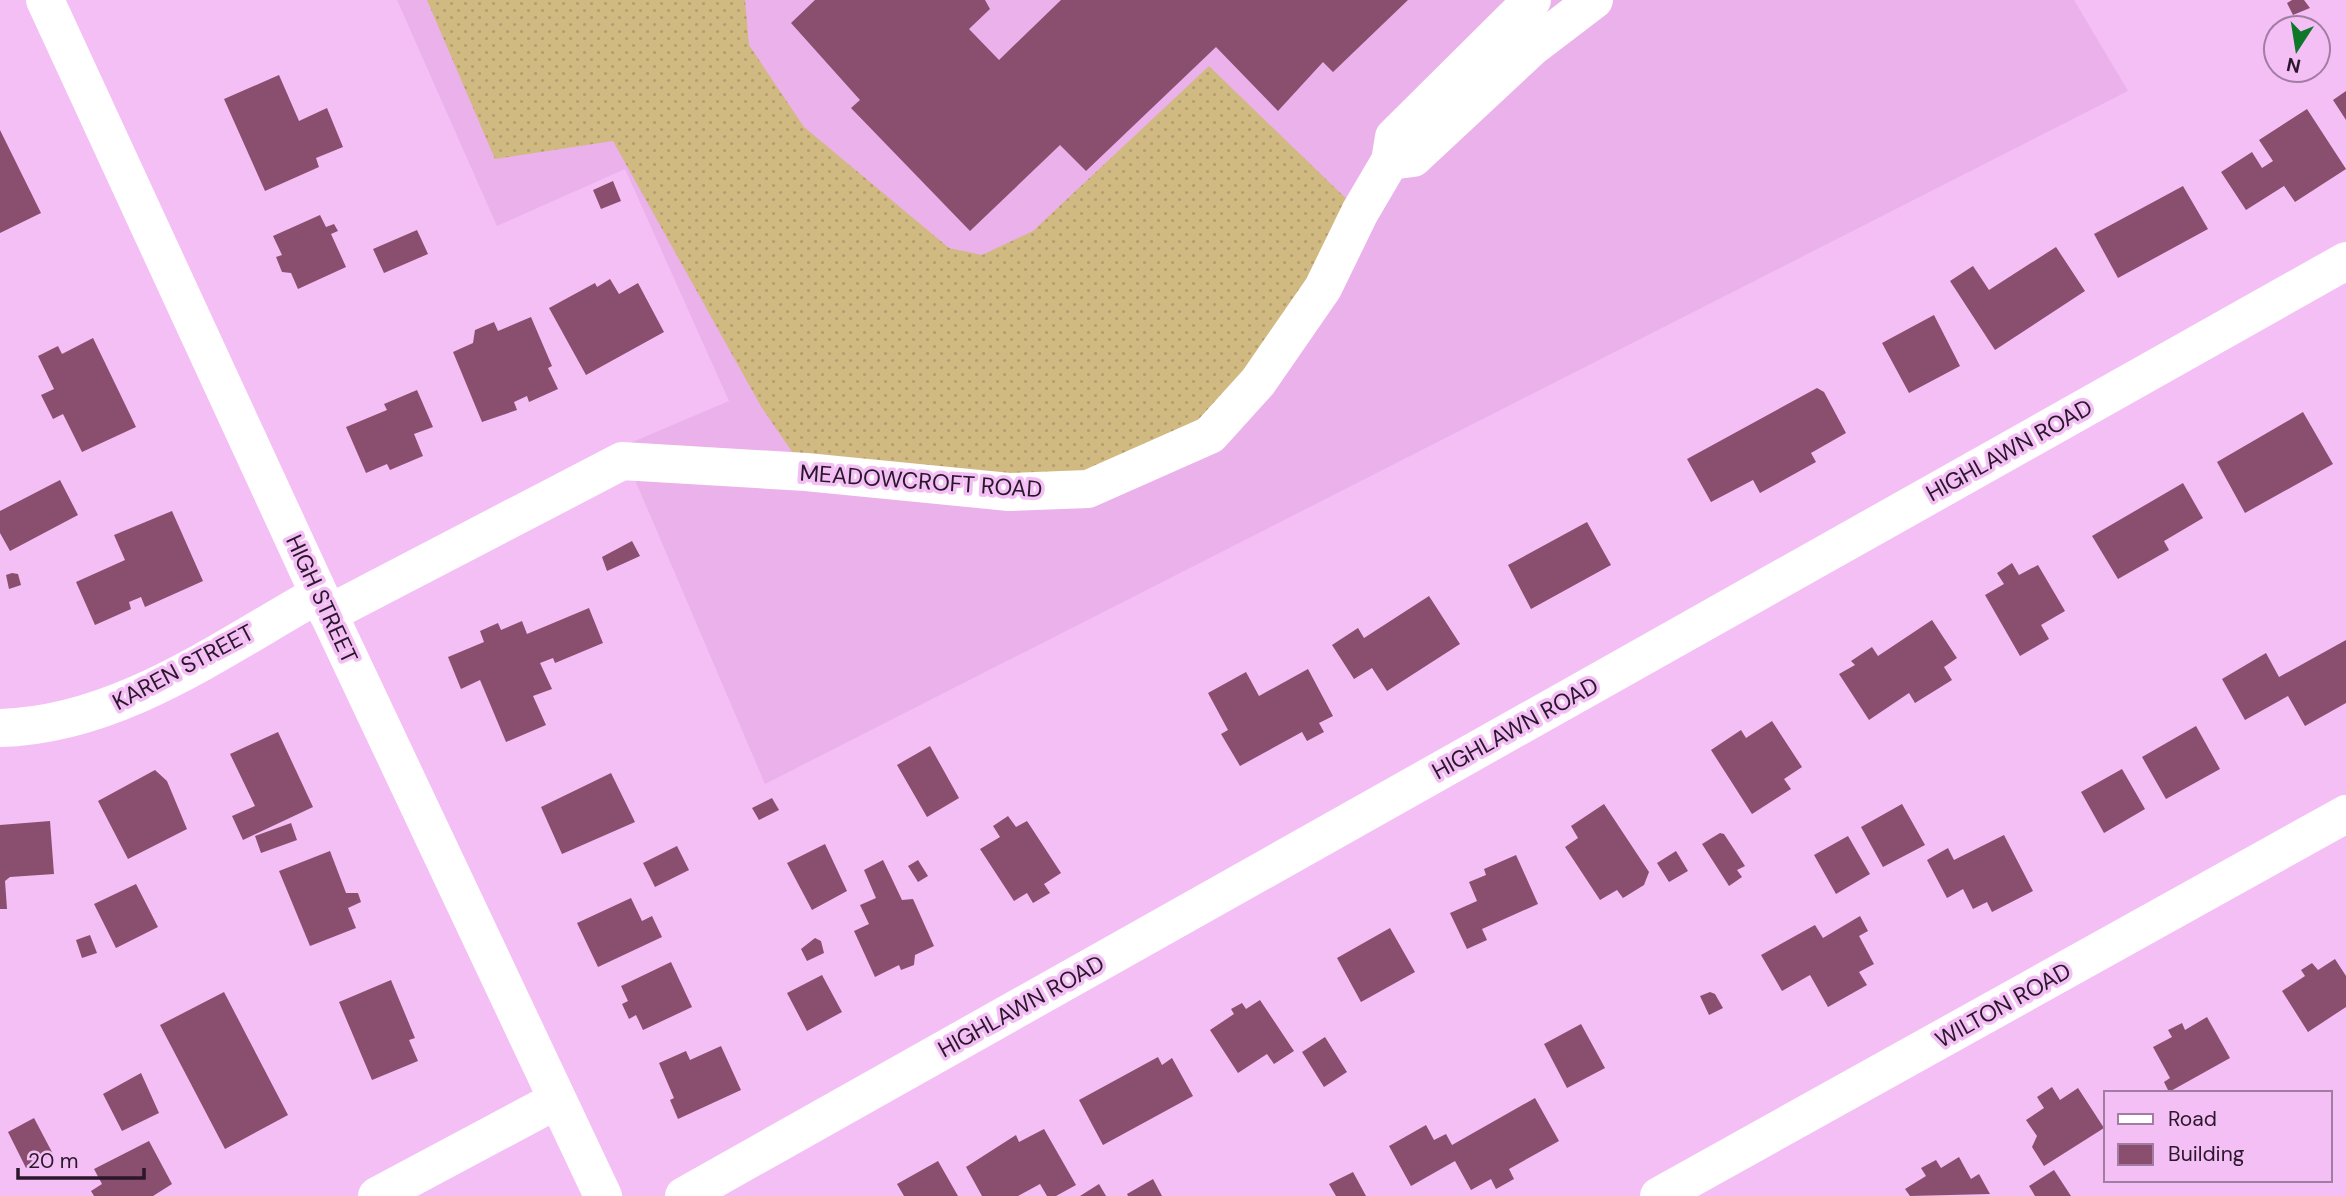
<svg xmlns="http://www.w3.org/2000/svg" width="2346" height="1196" viewBox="0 0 2346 1196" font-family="'DM Sans',sans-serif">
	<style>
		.built { fill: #ebb1eb }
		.grass { fill: url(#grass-dots) }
		.building { fill: #8a4e6f }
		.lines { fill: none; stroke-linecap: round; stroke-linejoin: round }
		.minor { stroke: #fff; stroke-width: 38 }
		.labels { text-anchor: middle; stroke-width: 7; stroke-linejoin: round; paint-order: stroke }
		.street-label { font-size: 23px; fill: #2a172b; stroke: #f4bff4 }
	</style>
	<defs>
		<pattern id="grass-dots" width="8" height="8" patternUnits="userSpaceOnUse" patternTransform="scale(1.75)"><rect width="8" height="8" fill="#d1b982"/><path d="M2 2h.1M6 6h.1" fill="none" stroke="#b49e70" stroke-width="1.8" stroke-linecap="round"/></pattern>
	</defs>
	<rect width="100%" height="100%" fill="#f4bff4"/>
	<!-- built -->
	<path class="built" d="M397 0H2074L2128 91 765 784 621 447 729 401 625 169 497 226Z"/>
	<!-- grass -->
	<path class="grass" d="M427 0H745L749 45 804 127 949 248 982 255 1033 231 1209 66 1360 212 1258 382 1088 489 806 472 762 408 613 141 495 159Z"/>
	<!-- building -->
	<path class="building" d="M815 0H985L990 9 969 29 999 60 1061 0H1408L1333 72 1323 62 1278 111 1216 47 1086 171 1060 145 970 231 851 108 860 100 791 23Z
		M2292 0H2304L2310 8 2293 15 2287 3Z
		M279 75 299 121 327 108 343 147 316 158 319 167 265 191 224 99Z
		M2346 91V120L2333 100Z
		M2307 109 2346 169 2295 202 2284 186 2246 210 2221 172 2252 152 2262 168 2273 161 2259 140Z
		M0 130 41 213 0 233Z
		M613 181 621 201 601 209 593 190Z
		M2183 186 2208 229 2118 278 2094 234Z
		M320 215 326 227 334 224 338 231 331 234 346 267 298 289 291 273 282 272 276 257 282 255 273 236Z
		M417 230 428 254 384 273 373 249Z
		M2056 247 2085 291 1995 350 1950 281 1973 266 1989 290Z
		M610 279 619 294 638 283 664 332 586 375 549 308 595 283 597 287Z
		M1934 315 1960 366 1909 393 1882 343Z
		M531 317 552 366 548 368 558 389 529 402 527 396 514 402 517 410 482 422 453 352 473 343 475 330 494 322 498 331Z
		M93 338 136 427 82 452 63 414 53 419 41 395 54 389 38 356 58 346 62 354Z
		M1817 388 1824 392 1846 433 1811 453 1816 462 1760 493 1753 480 1711 502 1687 459Z
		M417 390 433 427 414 434 423 456 390 470 387 464 366 473 346 427 387 410 384 404Z
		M2303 412 2333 464 2245 513 2217 462Z
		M60 480 78 515 10 551 0 533V511Z
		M2183 483 2203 518 2164 541 2169 550 2118 579 2092 536Z
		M172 511 203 581 145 607 141 597 129 602 131 609 95 625 76 582 125 560 114 535Z
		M1587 522 1611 565 1531 609 1508 565Z
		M632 541 640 556 607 571 602 557Z
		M2012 563 2019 575 2038 565 2065 611 2041 625 2049 639 2020 656 1985 595 2004 584 1997 573Z
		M12 573 18 574 21 585 9 589 6 575Z
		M1429 596 1460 644 1387 691 1372 668 1354 679 1332 645 1358 628 1364 638Z
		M589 608 603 643 555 663 553 658 540 663 552 689 533 696 546 725 506 742 480 680 461 689 448 657 484 642 480 631 498 623 501 630 522 621 527 634Z
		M1932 620 1957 658 1944 667 1952 680 1915 703 1909 693 1869 720 1839 674 1855 665 1851 661 1872 647 1878 656Z
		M2346 640V703L2305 726 2288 696 2245 720 2222 679 2266 653 2279 677Z
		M1308 669 1333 716 1319 723 1324 732 1307 741 1302 732 1240 766 1221 734 1228 730 1208 693 1246 672 1259 696Z
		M1772 721 1802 767 1784 779 1791 789 1752 814 1711 750 1741 730 1746 738Z
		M2196 726 2220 769 2166 799 2142 757Z
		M278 732 313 807 243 840 232 816 255 806 230 754Z
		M930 746 959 798 927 817 897 765Z
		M2122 769 2145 809 2104 833 2081 792Z
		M155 770 167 781 187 829 128 859 98 801Z
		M611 773 635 822 562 854 541 807Z
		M772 798 779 810 759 820 752 808Z
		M1604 804 1649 872 1644 885 1623 898 1617 890 1600 900 1565 847 1578 838 1571 826Z
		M1902 804 1925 845 1883 867 1861 827Z
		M1008 816 1016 827 1027 821 1061 873 1044 884 1050 893 1033 903 1027 893 1014 901 980 849 1000 837 993 826Z
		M50 821 54 874 10 877 5 881 7 909H0V825Z
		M291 823 297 840 261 853 255 836Z
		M1720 833 1724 834 1745 866 1737 870 1742 877 1729 886 1702 844Z
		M2004 835 2033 891 1992 912 1987 902 1973 909 1963 889 1947 898 1927 860 1948 848 1954 860Z
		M1848 836 1870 874 1836 894 1814 855Z
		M825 844 847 891 812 910 787 863Z
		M677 846 689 870 655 887 643 863Z
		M330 851 346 893H358L361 902 348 908 356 928 310 946 279 871Z
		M1676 851 1688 871 1669 882 1657 863Z
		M1516 855 1538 904 1482 929 1487 940 1467 949 1450 913 1477 901 1469 882 1486 875 1484 869Z
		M883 860 902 900 913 899 934 946 915 955 914 965 901 970 899 965 875 977 854 931 869 924 860 905 876 898 864 870Z
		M918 860 928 876 918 882 908 866Z
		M136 884 158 927 116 948 94 904Z
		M631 898 642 921 652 916 662 937 598 967 577 923Z
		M1860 916 1868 931 1859 936 1874 964 1859 972 1867 985 1828 1007 1810 975 1782 991 1761 955 1815 925 1823 938Z
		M1390 928 1415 972 1361 1002 1337 958Z
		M90 935 97 953 82 958 76 940Z
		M815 938 821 941 824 953 807 961 801 949Z
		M2335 959 2346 976V1007L2308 1032 2282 991 2305 976 2301 970 2312 963 2318 970Z
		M671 962 692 1007 643 1030 636 1015 629 1019 622 1004 628 1001 621 986Z
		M822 975 842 1012 807 1031 787 993Z
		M391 980 415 1038 409 1040 418 1061 372 1080 339 1002Z
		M224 992 288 1115 225 1149 160 1025Z
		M1710 992 1715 994 1723 1008 1709 1015 1700 996Z
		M1260 1000 1294 1051 1274 1064 1267 1054 1238 1073 1210 1030 1234 1014 1231 1009 1242 1003 1246 1009Z
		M2207 1017 2230 1058 2169 1092 2164 1082 2170 1078 2153 1047 2172 1037 2168 1030 2182 1023 2185 1030Z
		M1581 1024 1605 1068 1567 1088 1544 1044Z
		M1325 1037 1347 1072 1324 1087 1302 1052Z
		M721 1046 741 1090 678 1119 670 1100 674 1098 659 1063 686 1051 690 1060Z
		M1158 1057 1162 1065 1172 1058 1193 1096 1103 1145 1079 1100Z
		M141 1073 159 1113 122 1131 103 1094Z
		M2052 1087 2060 1100 2078 1088 2104 1128 2044 1166 2032 1147 2037 1136 2026 1120 2044 1108 2037 1097Z
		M1535 1098 1559 1141 1509 1169 1514 1179 1496 1189 1491 1179 1471 1190 1455 1161 1411 1186 1389 1146 1426 1125 1434 1140 1446 1134 1452 1145Z
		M34 1118 53 1154 26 1168 8 1132Z
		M1044 1129 1076 1185 1056 1196H1047L1040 1184 1018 1196H982L966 1167 1016 1135 1019 1142Z
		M149 1141 172 1184 153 1196H94L91 1191 102 1184 94 1169Z
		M1959 1157 1971 1179 1979 1174 1990 1194 1910 1196 1905 1189 1926 1176 1921 1168 1936 1160 1941 1168Z
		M938 1161 958 1196H904L897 1184Z
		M2054 1170 2071 1196H2035L2029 1186Z
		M1353 1172 1366 1196H1336L1329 1184Z
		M1153 1179 1162 1196H1128L1127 1194Z
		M1099 1184 1106 1196H1080Z"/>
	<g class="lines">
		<!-- minor -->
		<path class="minor" d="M45 0 319 594 603 1196
			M1390 161 1413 158 1531 48 1594 0
			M328 614 622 461 806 472 1009 492 1088 489 1210 435 1258 382 1323 288 1360 212 1390 161 1394 137 1532 0
			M0 728C118 725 219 650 319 594
			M377 1196 557 1100
			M684 1196 2346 261
			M1659 1196 2346 814"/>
	</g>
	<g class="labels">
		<!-- street labels -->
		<g class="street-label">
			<text transform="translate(2009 450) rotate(-29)" y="8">HIGHLAWN ROAD</text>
			<text transform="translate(921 481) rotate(4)" y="8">MEADOWCROFT ROAD</text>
			<text transform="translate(322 599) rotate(65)" y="8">HIGH STREET</text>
			<text transform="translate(183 667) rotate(-28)" y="8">KAREN STREET</text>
			<text transform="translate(1515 728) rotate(-29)" y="8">HIGHLAWN ROAD</text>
			<text transform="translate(2003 1005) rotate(-29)" y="8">WILTON ROAD</text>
			<text transform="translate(1021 1006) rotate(-29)" y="8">HIGHLAWN ROAD</text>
		</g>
	</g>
	<!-- legend -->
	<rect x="2104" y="1091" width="228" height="91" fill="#f4bff4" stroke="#a37ca4" stroke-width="2"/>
	<rect x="2118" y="1114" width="35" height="10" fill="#ffffff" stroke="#a37ca4" stroke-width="2"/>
	<text x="2168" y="1126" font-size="21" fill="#2a172b">Road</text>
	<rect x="2118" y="1144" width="35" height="21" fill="#8a4e6f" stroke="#a37ca4" stroke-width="2"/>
	<text x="2168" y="1161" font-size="21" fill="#2a172b">Building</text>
	<!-- north arrow -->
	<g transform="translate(2297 49) rotate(192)"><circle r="33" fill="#f4bff4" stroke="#a37ca4" stroke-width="2"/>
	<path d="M0-5L12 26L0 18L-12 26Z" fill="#0e7729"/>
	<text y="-10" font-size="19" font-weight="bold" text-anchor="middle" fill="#2a172b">N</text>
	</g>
	<!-- scale -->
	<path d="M18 1168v10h126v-10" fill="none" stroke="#2a172b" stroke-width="3.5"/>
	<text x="28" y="1168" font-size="21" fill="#2a172b" stroke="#f4bff4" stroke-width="5" paint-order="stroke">20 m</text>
</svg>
